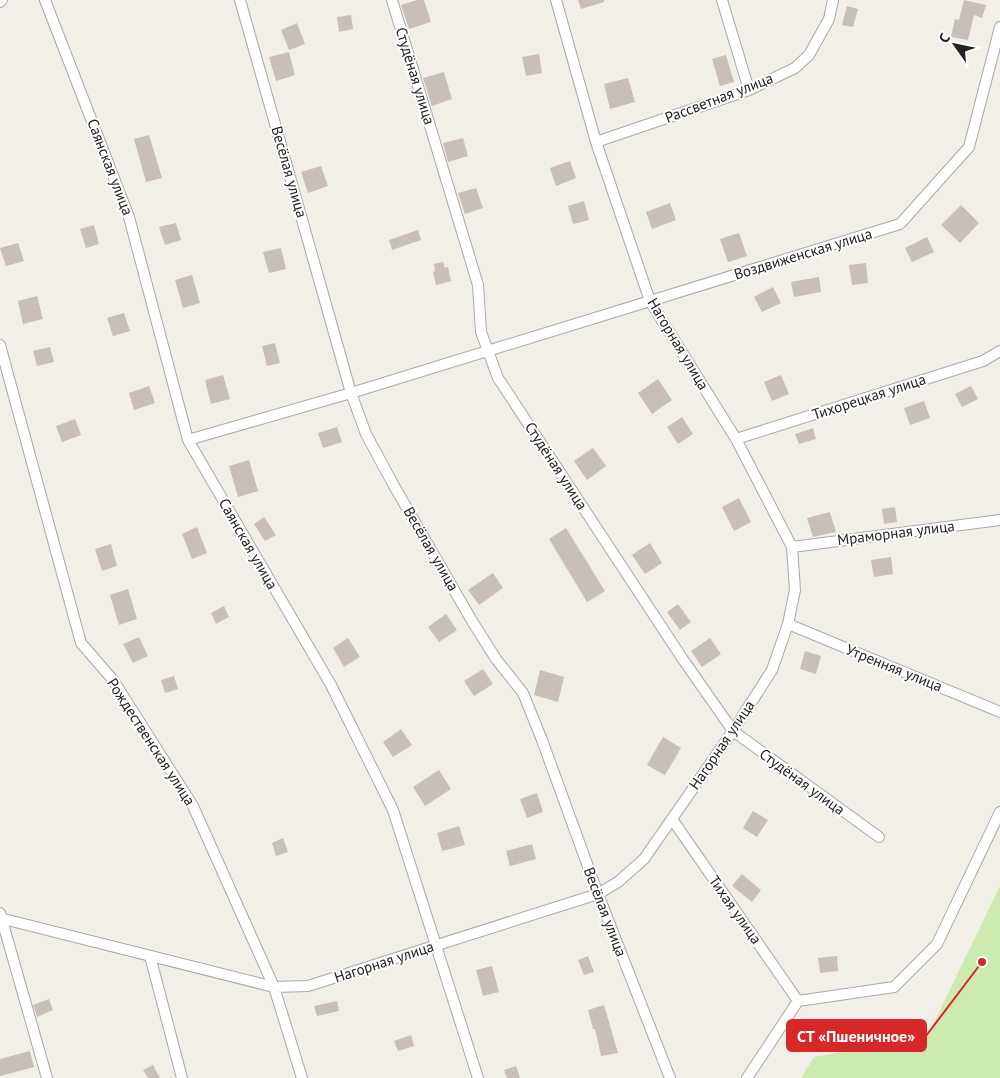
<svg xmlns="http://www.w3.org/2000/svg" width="1000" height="1078" viewBox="0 0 1000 1078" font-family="'PT Sans',sans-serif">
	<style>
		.grass { fill: #cdebb0 }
		.building { fill: #c7bfb8 }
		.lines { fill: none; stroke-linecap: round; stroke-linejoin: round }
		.minor-casing { stroke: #a9a9a9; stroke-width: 12 }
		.minor { stroke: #fff; stroke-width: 10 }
		.labels { text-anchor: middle; stroke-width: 4; stroke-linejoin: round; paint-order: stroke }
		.street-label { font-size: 15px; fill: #222; stroke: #fff }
		.leader { fill: none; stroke: #d62828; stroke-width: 2 }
		.callout-dot { fill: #d62828; stroke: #fff; stroke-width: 2 }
		.callout { fill: #d62828; stroke: #d62828; stroke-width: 2 }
		.callout-label { font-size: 16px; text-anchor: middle; font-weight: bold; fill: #fff }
	</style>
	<rect width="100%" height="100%" fill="#f2efe9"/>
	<!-- grass -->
	<path class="grass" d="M1000 886V1078H801L814 1057 927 1037Z"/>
	<!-- building -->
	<path class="building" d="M417 0H424L431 22 409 29 401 5Z
		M578 0H604V2L581 9Z
		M964 0 986 5 982 18 974 15 968 40 951 37 955 19 959 20Z
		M847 6 858 9 853 27 842 25Z
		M351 15 353 29 339 32 337 17Z
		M297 23 305 44 289 50 281 30Z
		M289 52 295 75 276 81 269 57Z
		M539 54 542 73 526 76 522 57Z
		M726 55 734 82 720 86 712 59Z
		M444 72 452 99 432 106 423 78Z
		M628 78 635 102 610 109 604 84Z
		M149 135 162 178 146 182 134 139Z
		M463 138 468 156 448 162 443 143Z
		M570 161 576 178 556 186 550 168Z
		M321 166 328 186 308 193 301 172Z
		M476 188 483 208 465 214 458 193Z
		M584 201 589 220 573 224 568 206Z
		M670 203 676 220 652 229 646 212Z
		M961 205 979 223 960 243 941 225Z
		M176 223 181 240 165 245 159 227Z
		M94 225 99 244 86 248 80 229Z
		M418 230 421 240 392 250 389 240Z
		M739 233 747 256 728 262 720 239Z
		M927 237 934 252 912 262 905 248Z
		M18 243 24 261 6 266 0 248Z
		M281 248 286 269 269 273 263 252Z
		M443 262 445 268 448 267 451 281 436 285 433 272 435 271 434 264Z
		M866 263 868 283 852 285 849 265Z
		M192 275 200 303 183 308 175 280Z
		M819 277 821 292 794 297 791 282Z
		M773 287 781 303 762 312 754 297Z
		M37 296 43 319 23 324 18 301Z
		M124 313 130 331 113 336 107 318Z
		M275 343 280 363 267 366 262 346Z
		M50 347 54 362 37 366 33 351Z
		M223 375 230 399 211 404 205 380Z
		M781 375 789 394 772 401 764 382Z
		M658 379 672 400 652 414 638 393Z
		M149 386 155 403 134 410 129 393Z
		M971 386 978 399 962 407 955 394Z
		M924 401 930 418 910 425 904 408Z
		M682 417 693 434 678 444 667 427Z
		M75 419 81 435 62 442 56 426Z
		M337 427 342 442 323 448 318 433Z
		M813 428 816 439 799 444 795 434Z
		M593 448 606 466 587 480 574 461Z
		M249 460 258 491 238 497 229 466Z
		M739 498 751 522 734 531 722 507Z
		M895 507 897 522 884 524 882 509Z
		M830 512 836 532 813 537 807 518Z
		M264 517 276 535 265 541 254 524Z
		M197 527 207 553 192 559 182 534Z
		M566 528 605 591 587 602 549 539Z
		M650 543 662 563 645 574 632 555Z
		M111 544 117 566 102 571 95 549Z
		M891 557 893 574 874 577 871 560Z
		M493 573 503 588 479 605 468 590Z
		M128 589 137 619 119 625 110 595Z
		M678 604 691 622 680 630 667 612Z
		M224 606 229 617 216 624 211 613Z
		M446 614 457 630 439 642 428 627Z
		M139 637 148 656 133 663 123 644Z
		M348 638 360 657 344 667 333 648Z
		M710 638 721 654 702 667 691 651Z
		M805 651 821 656 816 674 800 669Z
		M483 669 493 684 474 696 464 681Z
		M540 670 564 677 558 702 534 695Z
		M174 676 178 689 165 693 161 680Z
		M401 729 412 745 393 757 383 742Z
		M663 737 681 748 665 775 647 765Z
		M439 770 451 789 425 806 413 787Z
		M537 793 543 812 527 818 520 799Z
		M753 811 768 820 757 837 743 828Z
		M459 826 465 845 442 851 437 833Z
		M283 838 288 852 276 856 272 843Z
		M532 844 536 859 510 866 506 851Z
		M742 874 761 890 752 902 732 886Z
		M588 956 594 972 584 975 578 960Z
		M837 956 838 971 820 973 818 958Z
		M492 966 499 992 483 996 476 970Z
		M49 999 53 1010 37 1017 33 1005Z
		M337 1001 339 1011 317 1016 314 1006Z
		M604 1005 618 1053 601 1056 595 1029H593L588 1010Z
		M411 1035 414 1046 398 1051 394 1041Z
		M30 1051 34 1067 0 1076V1059Z
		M153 1065 160 1078H148L143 1070Z
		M516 1066 520 1078H507L504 1070Z"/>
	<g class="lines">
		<!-- minor casing -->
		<g class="minor-casing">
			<path id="minor" d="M45 0 129 217 188 440 331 685 393 810 478 1078
				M240 0 351 393 366 434 393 484 472 621 496 659 523 693 542 740 598 894 670 1078
				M392 0 478 285 481 332 498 378 682 658 733 731 879 837
				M722 0 749 90
				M0 2 2 0
				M596 142 749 90 795 68 809 55 829 19 833 0
				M0 345 81 643 113 680 193 806 274 987 302 1078
				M736 439 983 361 1000 351
				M188 440 351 393 900 224 969 147 1000 27
				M792 547 1000 520
				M788 624 1000 712
				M672 819 798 1001
				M0 913 47 1078
				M0 918 274 987 308 986 598 894 618 882 644 859 733 731 772 670 788 624 795 590 792 547 736 439 650 301 596 142 556 0
				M150 956 182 1078
				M747 1078 798 1001 894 987 937 944 1000 812"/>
		</g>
		<!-- minor -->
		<use href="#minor" class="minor"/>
	</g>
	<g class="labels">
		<!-- street labels -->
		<g class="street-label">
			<text transform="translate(415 76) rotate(73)" y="5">Студёная улица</text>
			<text transform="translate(719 98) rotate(-21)" y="5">Рассветная улица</text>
			<text transform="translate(110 167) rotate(69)" y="5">Саянская улица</text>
			<text transform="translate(289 172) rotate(74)" y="5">Весёлая улица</text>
			<text transform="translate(803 254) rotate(-17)" y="5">Воздвиженская улица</text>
			<text transform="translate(678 344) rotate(59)" y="5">Нагорная улица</text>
			<text transform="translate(869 397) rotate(-18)" y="5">Тихорецкая улица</text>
			<text transform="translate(556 466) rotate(57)" y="5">Студёная улица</text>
			<text transform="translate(896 533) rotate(-7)" y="5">Мраморная улица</text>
			<text transform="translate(248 544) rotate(60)" y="5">Саянская улица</text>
			<text transform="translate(431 549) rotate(60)" y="5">Весёлая улица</text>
			<text transform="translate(894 668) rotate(22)" y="5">Утренняя улица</text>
			<text transform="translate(151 742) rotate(57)" y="5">Рождественская улица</text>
			<text transform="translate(722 745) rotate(-56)" y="5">Нагорная улица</text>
			<text transform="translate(802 782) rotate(36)" y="5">Студёная улица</text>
			<text transform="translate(735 910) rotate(55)" y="5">Тихая улица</text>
			<text transform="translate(605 912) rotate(69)" y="5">Весёлая улица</text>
			<text transform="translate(384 962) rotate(-18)" y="5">Нагорная улица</text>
		</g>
	</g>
	<!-- callouts -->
	<path class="leader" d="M982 962L926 1036"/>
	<circle class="callout-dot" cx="982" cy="962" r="5"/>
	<rect class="callout" x="787" y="1020" width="139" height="31" rx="5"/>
	<g class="callout-label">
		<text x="856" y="1042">СТ «Пшеничное»</text>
	</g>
	<!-- north arrow -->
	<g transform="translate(955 45) rotate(303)" stroke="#ffffff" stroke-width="4" paint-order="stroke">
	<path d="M0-4L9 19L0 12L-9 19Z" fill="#222222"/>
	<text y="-8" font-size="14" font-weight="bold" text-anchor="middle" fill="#222222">С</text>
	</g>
</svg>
